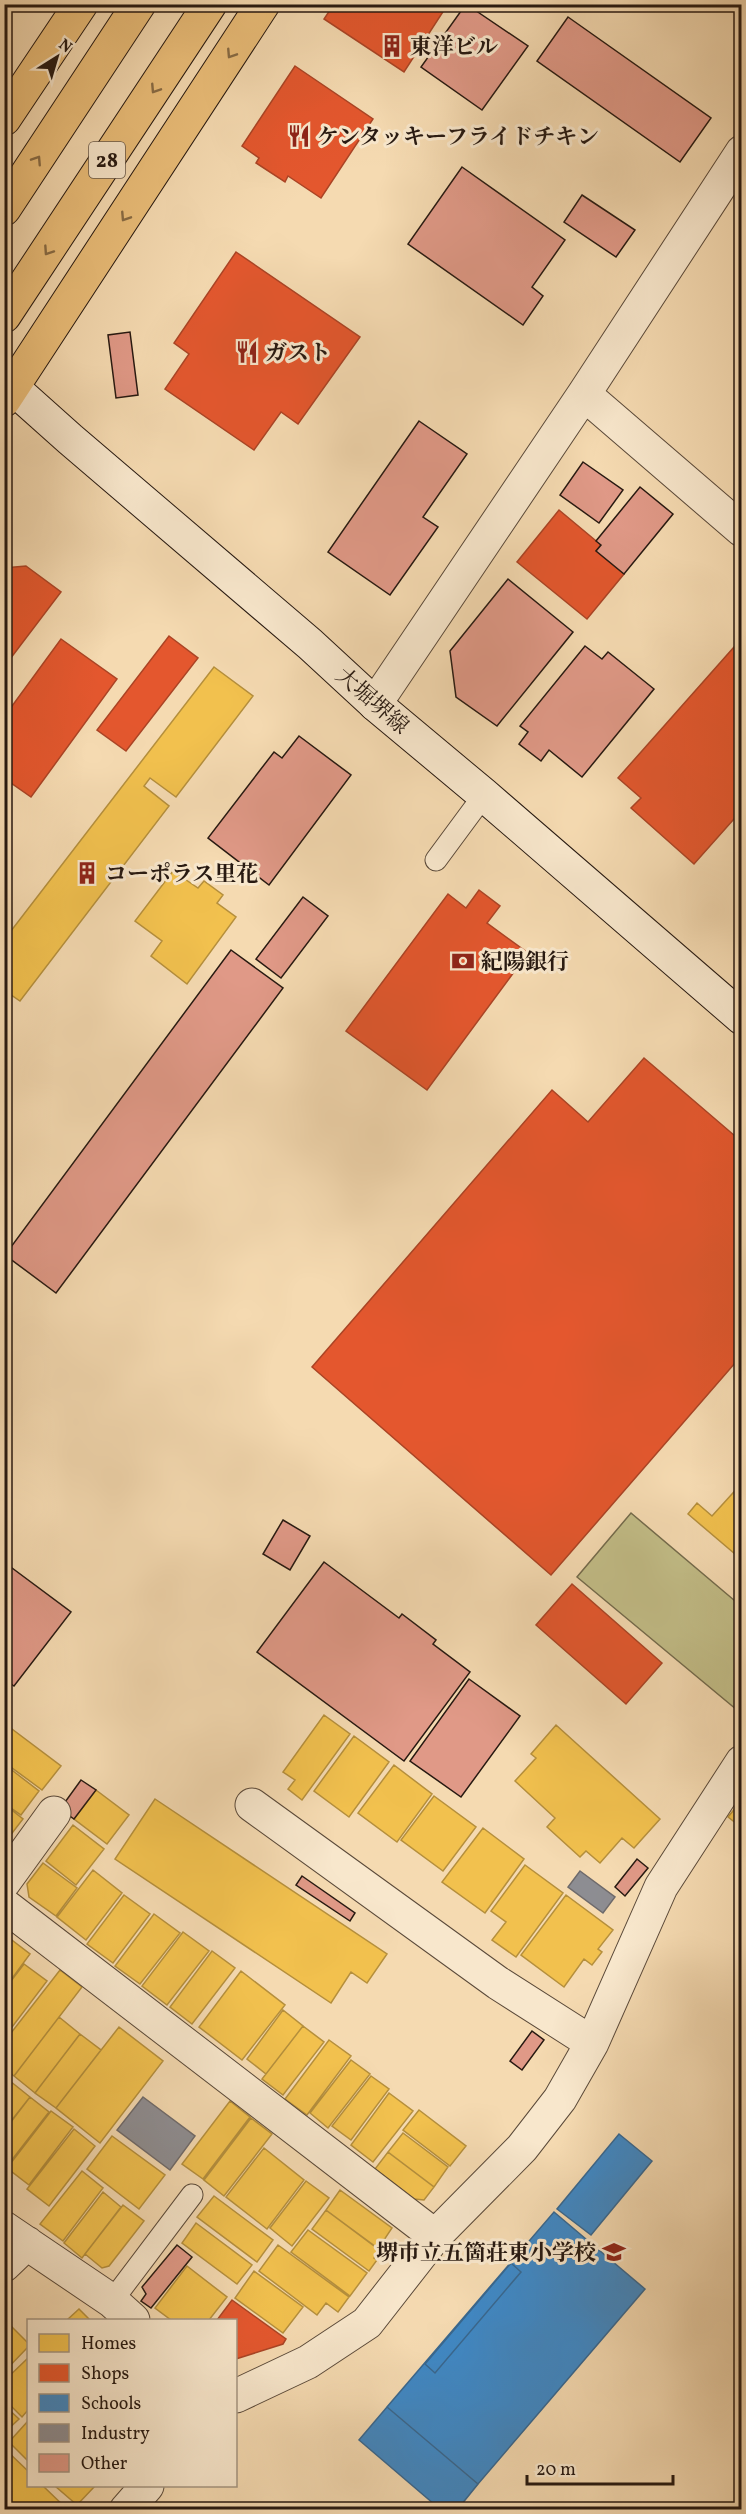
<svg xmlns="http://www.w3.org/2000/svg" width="746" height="2514" viewBox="0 0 746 2514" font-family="Vollkorn,'Noto Serif JP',serif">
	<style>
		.green { fill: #c2bd87; stroke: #746b4c; stroke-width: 1.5 }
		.homes { fill: #f2c14e; stroke: #b58f3c; stroke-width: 1.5 }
		.shops { fill: #e4572e; stroke: #ab4425; stroke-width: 1.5 }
		.schools { fill: #3f88c5; stroke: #38678f; stroke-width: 1.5 }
		.industry { fill: #8d8d92; stroke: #6e6a6b; stroke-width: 1.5 }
		.building { fill: #e09987; stroke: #271911; stroke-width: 1.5 }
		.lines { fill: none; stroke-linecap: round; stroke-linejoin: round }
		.lane-casing { stroke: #5a4939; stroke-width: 23 }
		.street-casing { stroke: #5a4939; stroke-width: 35 }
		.secondary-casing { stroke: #271911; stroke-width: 35 }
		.primary-casing { stroke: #271911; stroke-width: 35 }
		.lane { stroke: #f8e7cc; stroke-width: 21 }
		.street { stroke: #f8e7cc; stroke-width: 33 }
		.secondary { stroke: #f8e7cc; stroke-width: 33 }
		.primary { stroke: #eabd78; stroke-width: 33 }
		.oneway { stroke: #886b44 }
		.labels { text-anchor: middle; stroke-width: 6; stroke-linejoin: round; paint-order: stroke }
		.shield { fill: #f8e7cc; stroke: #665749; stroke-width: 1.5 }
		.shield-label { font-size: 21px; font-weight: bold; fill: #271911 }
		.poi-label { font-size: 22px; font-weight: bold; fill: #271911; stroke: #f8e7cc; text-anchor: start }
		.street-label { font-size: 22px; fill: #271911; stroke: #f8e7cc }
	</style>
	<rect width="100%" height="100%" fill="#f5dab1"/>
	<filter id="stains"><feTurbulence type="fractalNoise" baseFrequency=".00333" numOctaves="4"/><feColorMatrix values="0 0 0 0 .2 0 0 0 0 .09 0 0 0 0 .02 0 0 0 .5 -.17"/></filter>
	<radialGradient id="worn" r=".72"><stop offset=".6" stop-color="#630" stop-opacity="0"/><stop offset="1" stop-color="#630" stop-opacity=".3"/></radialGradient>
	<!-- green -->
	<path class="green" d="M631 1513 741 1606 742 1704 737 1710 577 1577Z"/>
	<!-- homes -->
	<path class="homes" d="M214 667 253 696 176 797 150 778 144 786 169 806 20 1001 4 990 10 983 4 979V940Z
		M173 871 198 888 204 881 223 895 217 903 236 917 187 984 151 956 162 941 135 921Z
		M742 1483V1560L688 1514 697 1503 712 1516Z
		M324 1715 350 1734 302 1800 288 1789 295 1780 283 1772Z
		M4 1723 61 1766 42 1790 4 1762Z
		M556 1725 660 1819 634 1848 622 1838 600 1863 586 1851 580 1857 547 1827 555 1818 515 1781 536 1758 531 1754Z
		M354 1736 389 1762 349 1817 314 1791Z
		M4 1764 39 1791 21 1815 4 1803Z
		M394 1765 432 1794 397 1842 358 1813Z
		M96 1790 129 1815 107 1844 74 1819Z
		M434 1796 476 1827 443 1871 401 1840Z
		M155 1799 387 1954 367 1983 351 1972 331 2003 115 1859Z
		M742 1800V1828L728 1817Z
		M4 1804 23 1819 6 1841 4 1840Z
		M73 1825 104 1849 76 1885 46 1861Z
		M483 1828 524 1859 485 1913 442 1882Z
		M43 1863 77 1888 56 1916 29 1897 27 1884Z
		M525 1865 563 1893 516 1957 492 1940 506 1922 491 1911Z
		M93 1870 122 1893 86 1940 57 1917Z
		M124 1895 150 1914 113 1963 87 1944Z
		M566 1895 613 1930 598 1949 602 1952 592 1965 584 1959 564 1987 521 1955Z
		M154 1914 180 1933 140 1984 115 1966Z
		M183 1932 209 1951 167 2005 142 1986Z
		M4 1934 30 1954 5 1988H4Z
		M212 1951 235 1968 192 2024 170 2007Z
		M24 1964 47 1981 6 2035 4 1990Z
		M60 1970 82 1987 14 2076 4 2068V2042Z
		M241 1971 285 2005 242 2060 199 2027Z
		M283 2010 303 2026 266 2074 247 2059Z
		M59 2017 80 2034 35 2093 14 2076Z
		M303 2026 324 2042 283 2095 262 2079Z
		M119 2027 163 2061 100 2143 56 2108Z
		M80 2034 101 2050 56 2108 35 2093Z
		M329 2040 351 2056 307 2115 285 2099Z
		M351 2060 370 2074 328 2128 310 2113Z
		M371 2076 389 2089 351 2140 332 2126Z
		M10 2081 30 2097 4 2130V2089Z
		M389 2093 413 2111 373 2162 351 2145Z
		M30 2097 49 2112 4 2170V2131Z
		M230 2101 250 2117 203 2179 182 2164Z
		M419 2110 466 2146 450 2166 403 2130Z
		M51 2111 73 2127 29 2185 7 2168Z
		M251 2118 272 2134 224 2196 204 2180Z
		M74 2129 95 2146 49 2206 27 2189Z
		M403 2133 448 2167 434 2187 388 2152Z
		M112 2136 165 2175 139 2209 87 2169Z
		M264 2148 304 2180 267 2229 226 2197Z
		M388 2152 434 2187 424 2200 414 2199 375 2169Z
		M82 2171 103 2188 63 2241 40 2224Z
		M306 2181 329 2198 292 2246 270 2228Z
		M340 2190 392 2228 378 2249 326 2210Z
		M103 2192 121 2207 82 2258 64 2243Z
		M214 2196 273 2240 257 2262 197 2217Z
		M123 2205 144 2221 109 2266 102 2268 85 2254Z
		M326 2210 380 2250 374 2258 377 2260 369 2271 312 2229Z
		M196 2223 252 2265 237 2284 182 2243Z
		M308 2230 367 2273 350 2296 291 2252Z
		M278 2245 349 2297 338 2312 326 2303 317 2315 259 2271Z
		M187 2266 227 2297 209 2320H171L155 2308Z
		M254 2271 303 2307 283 2333 235 2298Z
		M79 2309 90 2320H67Z
		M4 2319 28 2343V2347L4 2372Z
		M28 2358V2410L22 2417 4 2399V2381Z
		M4 2405 19 2419 4 2433Z
		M28 2421V2461L9 2442Z
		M7 2451 28 2471V2486H43L68 2510H4V2453Z
		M55 2486H95L77 2505Z"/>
	<!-- shops -->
	<path class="shops" d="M334 4H448L404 72 324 19Z
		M295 66 373 119 321 198 288 176 285 182 256 163 259 158 242 146Z
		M236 252 360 337 298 424 281 412 254 450 165 389 189 354 174 343Z
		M559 510 601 545 596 551 624 574 587 619 517 562Z
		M26 566 61 592 4 667V568Z
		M169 636 198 658 126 751 97 730Z
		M742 638V810L694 864 631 808 641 798 618 778Z
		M61 639 117 679 31 797 4 778V717Z
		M479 890 500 906 487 923 528 953 427 1090 346 1031 448 894 466 908Z
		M644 1058 742 1142V1355L551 1575 312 1367 552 1090 588 1122Z
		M572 1584 662 1663 626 1704 536 1625Z
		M232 2300 286 2339 283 2344 236 2359V2320H217Z"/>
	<!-- schools -->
	<path class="schools" d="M619 2134 652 2161 591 2235 557 2209Z
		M554 2212 645 2289 478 2484 387 2407Z
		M511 2263 521 2272 435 2373 425 2364Z
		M387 2407 478 2484 457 2510H441L359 2440Z
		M202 2503 210 2510H196Z"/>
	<!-- industry -->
	<path class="industry" d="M580 1871 615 1897 603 1913 568 1887Z
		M143 2097 195 2136 170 2170 117 2130Z"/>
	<!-- building -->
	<path class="building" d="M466 4 528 46 482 110 421 67Z
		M568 17 711 118 680 162 537 61Z
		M462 167 565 240 532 287 543 296 523 325 408 244Z
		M582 195 635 230 616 257 564 222Z
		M130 332 138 395 116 398 108 335Z
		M419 421 467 454 423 517 438 527 390 595 328 552Z
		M583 462 623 490 599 523 560 495Z
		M640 487 673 514 624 574 596 551 601 545 596 541Z
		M508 579 573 632 497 726 456 697 450 651Z
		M585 646 602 659 608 652 654 689 582 777 549 750 541 761 519 744 528 732 520 726Z
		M299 736 351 775 269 885 208 838 274 752 282 758Z
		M303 897 328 916 281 978 256 959Z
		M231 950 283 988 56 1293 5 1255Z
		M283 1520 310 1536 290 1570 263 1554Z
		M4 1562 71 1612 14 1686 4 1679Z
		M324 1562 399 1618 402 1614 436 1640 433 1644 470 1672 404 1761 257 1652Z
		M469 1679 520 1716 461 1797 410 1761Z
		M81 1780 96 1790 74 1819 60 1809Z
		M637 1859 648 1868 625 1896 615 1887Z
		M302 1876 355 1913 350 1921 296 1885Z
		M532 2031 544 2040 522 2070 510 2061Z
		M177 2245 192 2257 151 2308 141 2301 146 2294 142 2287Z"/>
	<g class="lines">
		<!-- lane casing -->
		<g class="lane-casing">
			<path id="lane" d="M436 860 484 795
				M112 2301 192 2195"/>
		</g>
		<!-- street casing -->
		<g class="street-casing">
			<path id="street" d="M584 394 742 530
				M375 704 584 394 742 152
				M252 1805 498 1983 592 2043
				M4 1882 54 1813
				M4 1905 435 2236
				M4 2228 112 2301 133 2320
				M4 2265 27 2243
				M236 2396 308 2362 367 2323 435 2236 522 2148 560 2099 592 2043 661 1887 742 1762
				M126 2510 147 2486"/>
		</g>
		<!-- secondary casing -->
		<g class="secondary-casing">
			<path id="secondary" d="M4 380 70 439 310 644 375 704 484 795 742 1018"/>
		</g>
		<!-- primary casing -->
		<g class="primary-casing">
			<path id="primary" d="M4 119 81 4
				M4 209 139 4
				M4 316 210 4
				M4 400 263 4"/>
		</g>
		<!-- lane -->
		<use href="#lane" class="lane"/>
		<!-- street -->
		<use href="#street" class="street"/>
		<!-- secondary -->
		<use href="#secondary" class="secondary"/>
		<!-- primary -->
		<use href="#primary" class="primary"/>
	</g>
	<!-- one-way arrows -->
	<defs><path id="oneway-chevron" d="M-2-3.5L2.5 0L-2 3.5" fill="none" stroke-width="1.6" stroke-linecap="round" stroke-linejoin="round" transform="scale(1.5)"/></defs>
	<g class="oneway">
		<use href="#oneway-chevron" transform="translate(231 54) rotate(123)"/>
		<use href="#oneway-chevron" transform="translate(155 89) rotate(123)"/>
		<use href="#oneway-chevron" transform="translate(37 160) rotate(-57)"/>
		<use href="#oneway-chevron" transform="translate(125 217) rotate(123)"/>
		<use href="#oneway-chevron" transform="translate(48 251) rotate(124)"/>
	</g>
	<!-- icons -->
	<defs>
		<g id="building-bare" transform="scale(1.8)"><path d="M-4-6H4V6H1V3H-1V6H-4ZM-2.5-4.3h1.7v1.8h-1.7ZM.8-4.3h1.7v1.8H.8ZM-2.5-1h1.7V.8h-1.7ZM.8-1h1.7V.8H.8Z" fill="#8f2418" stroke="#f8e7cc" stroke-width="2.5" paint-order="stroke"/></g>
		<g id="restaurant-bare" transform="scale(1.8)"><path d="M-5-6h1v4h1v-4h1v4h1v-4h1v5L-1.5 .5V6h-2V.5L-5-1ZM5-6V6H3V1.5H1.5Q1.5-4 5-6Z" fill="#8f2418" stroke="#f8e7cc" stroke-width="2.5" paint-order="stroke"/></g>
		<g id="bank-bare" transform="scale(1.8)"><path d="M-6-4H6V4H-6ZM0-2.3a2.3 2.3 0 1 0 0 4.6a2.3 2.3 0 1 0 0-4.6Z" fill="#8f2418" stroke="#f8e7cc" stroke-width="2.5" paint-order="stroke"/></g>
		<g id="school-bare" transform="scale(1.8)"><path d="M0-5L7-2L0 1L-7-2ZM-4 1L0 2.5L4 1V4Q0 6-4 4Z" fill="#8f2418" stroke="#f8e7cc" stroke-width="2.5" paint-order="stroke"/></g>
	</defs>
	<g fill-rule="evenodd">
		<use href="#building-bare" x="392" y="46"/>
		<use href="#restaurant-bare" x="299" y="136"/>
		<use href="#restaurant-bare" x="247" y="352"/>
		<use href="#building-bare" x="87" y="873"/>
		<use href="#bank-bare" x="463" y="961"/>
		<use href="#school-bare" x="614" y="2252"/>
	</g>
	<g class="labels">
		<!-- shield labels -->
		<rect class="shield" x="89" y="142" width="36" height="36" rx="4.5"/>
		<g class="shield-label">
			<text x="107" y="167">28</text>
		</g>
		<!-- poi labels -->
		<g class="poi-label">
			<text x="410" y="54">東洋ビル</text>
			<text x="317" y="144">ケンタッキーフライドチキン</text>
			<text x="265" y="360">ガスト</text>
			<text x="105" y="881">コーポラス里花</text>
			<text x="481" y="969">紀陽銀行</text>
			<text x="596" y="2260" text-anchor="end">堺市立五箇荘東小学校</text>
		</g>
		<!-- street labels -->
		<g class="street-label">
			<text transform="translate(373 700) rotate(41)" y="8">大堀堺線</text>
		</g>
	</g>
	<!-- margin -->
	<rect width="746" height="2514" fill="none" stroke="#f5dab1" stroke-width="24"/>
	<rect x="6" y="6" width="734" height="2502" fill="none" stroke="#271911" stroke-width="3"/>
	<rect x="12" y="12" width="722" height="2490" fill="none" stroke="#271911" stroke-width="1.5"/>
	<!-- legend -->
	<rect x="27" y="2319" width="210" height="168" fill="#f8e7cc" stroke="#a49581" stroke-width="1.5"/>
	<rect x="39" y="2334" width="30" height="18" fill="#f2c14e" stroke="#a49581" stroke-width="1.5"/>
	<text x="81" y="2349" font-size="18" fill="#271911">Homes</text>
	<rect x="39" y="2364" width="30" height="18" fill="#e4572e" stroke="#a49581" stroke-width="1.5"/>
	<text x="81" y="2379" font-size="18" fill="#271911">Shops</text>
	<rect x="39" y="2394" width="30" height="18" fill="#3f88c5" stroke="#a49581" stroke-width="1.5"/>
	<text x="81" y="2409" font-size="18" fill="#271911">Schools</text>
	<rect x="39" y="2424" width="30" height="18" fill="#8d8d92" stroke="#a49581" stroke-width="1.5"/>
	<text x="81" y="2439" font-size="18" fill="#271911">Industry</text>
	<rect x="39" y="2454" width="30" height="18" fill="#e09987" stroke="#a49581" stroke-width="1.5"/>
	<text x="81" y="2469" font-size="18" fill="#271911">Other</text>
	<!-- north arrow -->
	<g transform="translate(57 57) rotate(37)" stroke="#f8e7cc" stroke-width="4.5" paint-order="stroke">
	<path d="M0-4.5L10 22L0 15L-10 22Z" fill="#271911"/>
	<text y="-9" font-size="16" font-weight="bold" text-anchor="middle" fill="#271911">N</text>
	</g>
	<!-- scale -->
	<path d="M527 2475v9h146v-9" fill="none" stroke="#271911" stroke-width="3"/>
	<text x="536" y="2475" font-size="18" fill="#271911" stroke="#f8e7cc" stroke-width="4.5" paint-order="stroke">20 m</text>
	<rect width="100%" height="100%" filter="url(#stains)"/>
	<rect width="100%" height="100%" fill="url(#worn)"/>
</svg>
